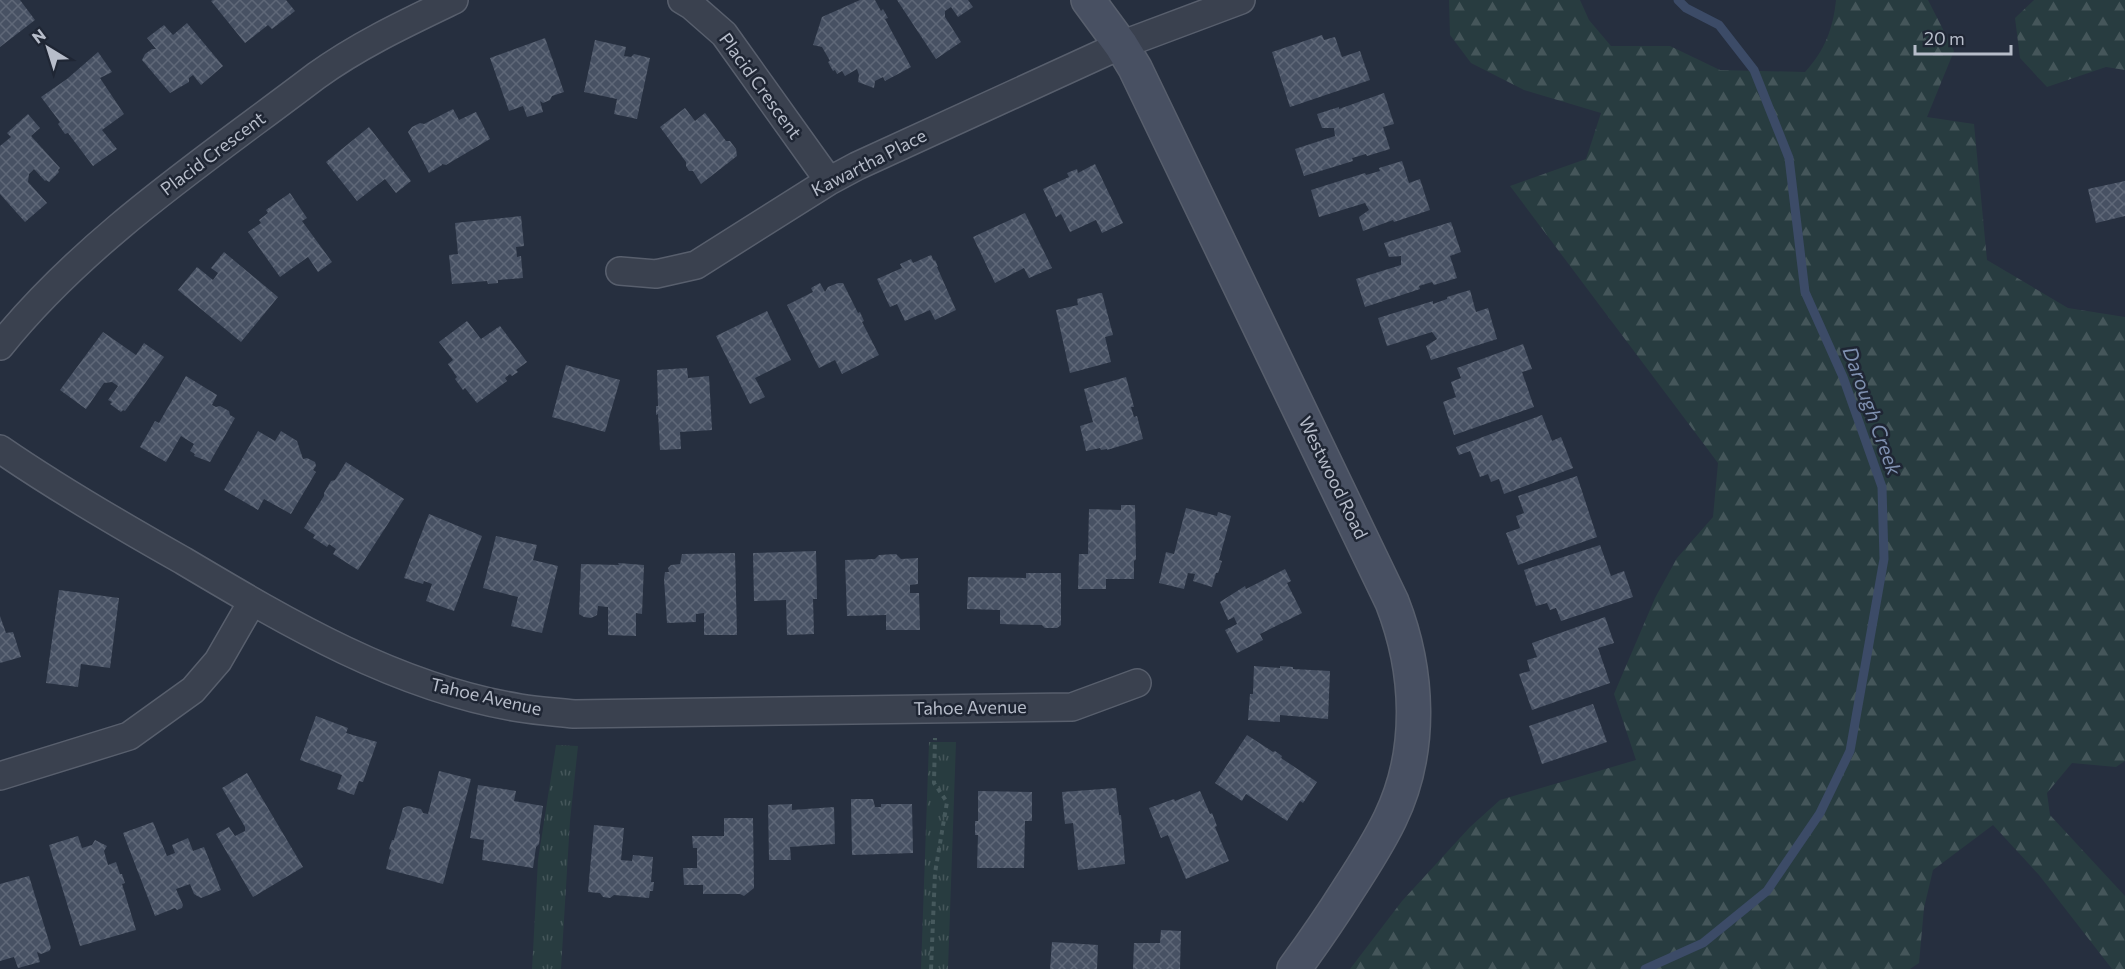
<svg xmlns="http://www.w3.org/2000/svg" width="2125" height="969" viewBox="0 0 2125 969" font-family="Commissioner,sans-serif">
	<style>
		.forest { fill: url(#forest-firs) }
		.park { fill: url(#park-tufts) }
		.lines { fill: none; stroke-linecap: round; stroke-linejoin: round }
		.stream { stroke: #3c4b67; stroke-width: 9 }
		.building { fill: url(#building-cross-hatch) }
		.street-casing { stroke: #585f6d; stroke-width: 30 }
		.secondary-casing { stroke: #585f6d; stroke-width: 36 }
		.path { stroke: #46595d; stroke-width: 4; stroke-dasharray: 4.5 4.5; stroke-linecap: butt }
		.street { stroke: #3a414f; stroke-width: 27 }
		.secondary { stroke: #485062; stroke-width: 33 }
		.labels { text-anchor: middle; stroke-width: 5; stroke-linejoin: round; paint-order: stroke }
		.street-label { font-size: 18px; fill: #b7bdca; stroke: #1f2634 }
		.water-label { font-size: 20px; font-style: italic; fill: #7f90b0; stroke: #1f2634 }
	</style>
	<defs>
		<pattern id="forest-firs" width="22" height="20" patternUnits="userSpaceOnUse" patternTransform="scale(1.5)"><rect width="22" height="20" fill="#283c40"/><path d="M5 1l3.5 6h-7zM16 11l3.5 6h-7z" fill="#45565a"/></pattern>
		<pattern id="park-tufts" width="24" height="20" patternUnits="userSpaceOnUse" patternTransform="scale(1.5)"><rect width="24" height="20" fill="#283c40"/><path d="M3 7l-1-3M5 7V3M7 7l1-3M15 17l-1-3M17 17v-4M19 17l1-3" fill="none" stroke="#45565a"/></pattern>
		<pattern id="building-cross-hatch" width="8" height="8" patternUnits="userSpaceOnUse" patternTransform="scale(1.5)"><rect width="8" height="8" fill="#475163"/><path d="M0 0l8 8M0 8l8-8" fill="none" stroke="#5f6878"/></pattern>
	</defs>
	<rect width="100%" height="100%" fill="#262f3f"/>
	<!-- forest -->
	<path class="forest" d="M1449 0H1580L1589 20 1611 46H1670L1720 70 1805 72C1825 50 1833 29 1836 0H1928L1954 51 1927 117 1974 124 1987 260 2068 308 2125 317V761L2116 767 2072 763 2047 793 2050 815 2125 896V969H2112L2039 875 1993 825 1933 870 1924 908 1919 963 1910 969H1350L1402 901 1470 827 1500 800 1636 760 1614 694 1655 598 1677 558 1713 517 1718 463 1510 186 1586 159 1601 113 1524 90 1471 63 1450 35Z
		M2034 0H2125V70L2106 67 2047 87 2020 58 2015 18Z"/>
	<!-- park -->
	<path class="park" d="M929 742H956L948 969H921Z
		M556 745 578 746 570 821 561 969H532L538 860Z"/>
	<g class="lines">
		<!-- stream -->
		<path class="stream" d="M1645 969 1703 943 1767 891 1820 813 1850 751 1884 559 1882 487 1843 377 1805 292 1789 158 1754 70 1719 25 1686 8 1678 0"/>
	</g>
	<!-- building -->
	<path class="building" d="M0 0H20L35 20 0 47Z
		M213 0H286L295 11 272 29 268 25 245 43 211 1Z
		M860 0H875L881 11 883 9 888 18 885 19 911 67 885 81 883 77 875 81 874 88 858 82 859 75 857 69 845 76 842 71 837 74 835 70 833 71 828 62 830 61 822 47 813 45 822 17Z
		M897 0H968L973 7 958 17 951 7 945 11V17L961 42 936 59Z
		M187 23 223 66 201 85 193 75 189 78V82L170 93 142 60 145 54 152 49H156L147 38 164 25 173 35Z
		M1322 35 1324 40 1335 37 1342 57 1360 51 1370 80 1290 107 1272 52Z
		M545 38 564 92 552 96 550 100 543 103 540 101 543 112 527 117 523 106 509 111 490 58Z
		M595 40 626 47 624 56 631 57 634 54 650 58 637 119 614 114 617 99 584 92Z
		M98 52 112 72 100 78 124 114 102 130 117 149 93 166 68 133 65 134 58 124 60 122 41 97 67 79Z
		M1384 93 1394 124 1383 127 1390 149 1367 156 1366 154 1352 158 1353 161 1304 176 1295 149 1335 136 1334 128H1322L1317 114 1339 107V109Z
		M685 108 695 121 705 113 726 141H730L736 149 737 156 701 184 693 171H689L686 166V162L660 127Z
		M453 109 459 120 476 112 490 139 451 162 446 165 442 164V165L429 173 408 132 412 127 420 123 424 124Z
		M28 114 40 128 31 136 60 168 58 170 59 172 49 182 46 180 45 181 34 169 29 174 28 182 47 203 25 222 0 194V146L11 137 7 133Z
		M369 127 411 181 396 193 385 179 357 201 326 162Z
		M1402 161 1409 183 1420 179 1430 210 1394 222 1393 220 1363 231 1359 217 1369 210 1365 203 1319 217 1311 190 1365 173 1366 175 1380 171 1379 168Z
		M1095 164 1123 223 1102 233 1096 220 1070 232 1061 214 1056 217 1043 189 1069 177 1067 173 1077 169 1078 173Z
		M2125 181V216L2096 223 2088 189Z
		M290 193 307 218 302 221 332 262 318 272 308 257 280 277 248 232 261 223 259 220 268 213 266 210Z
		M1025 213 1052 268 1029 278 1024 268 995 283 973 237Z
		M521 216 524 246 516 247 517 257 521 256 523 278 498 280V283L488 284 487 281 452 284 449 255 458 254 455 223Z
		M1451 222 1461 252 1450 256 1457 278 1434 285 1432 282 1419 286 1420 289 1365 307 1356 279 1401 265V256L1389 257 1384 243Z
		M224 252 278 297 241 342 178 290 197 267 213 280 218 273 211 268Z
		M931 255 934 261 935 260 938 267H937L956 310 935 320 930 310 905 321 897 304 890 307 877 279 902 268 900 264 911 259 913 263Z
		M820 283 825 292 828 287 838 283H843L858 313 860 312 864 321 862 322 879 355 842 374 835 360 819 368 787 305 813 292 811 288Z
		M1470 290 1476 312 1488 308 1497 339 1431 360 1426 346 1437 339 1432 332 1387 346 1378 318 1433 301V304L1447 299V297Z
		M1100 293H1102L1113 335 1105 337 1111 362 1070 373 1056 310 1078 305 1077 299Z
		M767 311 791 360 755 378 765 397 750 404 716 336Z
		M467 321 481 339 500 326 527 362 516 370 518 372 512 376 510 374 505 378 507 381 477 403 465 388 463 390 455 379 457 377 448 364 453 360 439 342Z
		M103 332 136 355 144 343 164 357 125 411 123 410 121 412 110 404 112 402 108 400 118 386 112 382 104 383 86 409 60 390Z
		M1523 344 1532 369 1522 372 1534 407 1454 435 1443 402 1456 397 1451 382 1461 378 1457 368Z
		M566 365 620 380 605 432 552 417Z
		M687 368 688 378 709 376 712 430 680 432 681 449 660 450 658 414 656 415V406H658L657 370Z
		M186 376 217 395 212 405 216 407 220 406 229 411 230 415 235 418 210 462 194 456 195 454 190 451 194 444 181 436 166 462 140 447 155 421 159 423Z
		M1126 377 1134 407H1131L1134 417 1137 416 1143 439 1107 450V449L1101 450 1100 448 1086 451 1080 426 1093 422 1084 389Z
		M1542 415 1552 441 1561 437 1573 468 1504 494 1499 479 1491 482 1488 474 1480 477 1470 451 1459 455 1456 447Z
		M258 431 275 441 281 431 297 441 303 459 307 458 315 462 316 466 313 470 316 472 291 514 264 499 258 510 224 490Z
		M346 462 404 499 358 570 333 554 336 549 329 544 327 547 318 541 313 538 315 535 304 528 324 496V493L331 481 335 480Z
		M1577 476 1597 537 1518 565 1506 533 1520 528 1516 516 1524 513 1518 496Z
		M1121 505H1135L1136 559 1134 561V579H1106V589H1078L1079 554H1088L1089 509 1121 510Z
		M1186 508 1217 516 1218 512 1231 516 1219 560 1222 561 1218 573H1216L1212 587 1193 581 1195 574 1188 573 1184 589 1159 583 1166 552 1174 554Z
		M429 514 482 536 454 611 426 601 432 584 424 581 423 584 404 578Z
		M496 536 537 545 533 560 558 566 542 633 511 626 518 597 483 588Z
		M1600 545 1611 576 1624 571 1633 597 1561 621 1556 608 1550 610 1547 603 1536 606 1524 570Z
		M816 551 817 599H813L814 634 787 635 786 600 754 601 753 553Z
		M735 553 737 635H704V613L696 614V622L667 623 664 579 665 572H669L668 568 671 565 680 564 682 554Z
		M896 554 901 559 918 558V584L910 585V593H919L920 630H886V615L847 616 845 560 875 559 879 555Z
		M618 563 644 565 642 614 636 613V636L608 635V607L598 606 597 615 591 618 584 617 579 614 581 564 619 565Z
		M1285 569 1291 581 1287 583 1302 613 1260 634 1263 640 1237 653 1225 630 1237 624 1234 617 1228 620 1220 602 1245 586 1246 589Z
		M1026 573H1061V625L1057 628H1045L1042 625 1000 624V610L967 609 968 577 1026 578Z
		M59 590 119 598 110 668 81 664 78 687 46 683Z
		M0 616 6 633 13 632 21 657 0 663Z
		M1605 617 1614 643 1598 648 1610 683 1532 710 1519 674 1530 671 1527 660 1537 657 1532 643Z
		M1254 666 1280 668V666L1293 667V669L1330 671 1328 719 1280 715V722L1248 720 1250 694H1253Z
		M1593 704 1607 742 1542 764 1529 726Z
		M316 716 348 728 346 733 377 742 363 782 359 781 354 795 337 789 342 775 300 760Z
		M1247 735 1273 752 1275 751 1282 756 1281 758 1317 782 1303 803 1300 801 1287 821 1246 794 1242 801 1215 783Z
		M439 771 471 779 443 884 386 869 391 850 389 849 392 840H394L403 808 408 806 421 809 423 813 428 814Z
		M247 773 303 867 253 897 216 834 229 827 235 836 245 831V827L222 788Z
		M478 785 516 791 514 801 543 806 539 833 540 835 539 844 536 847 533 868 482 860 484 840 470 838Z
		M1116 788 1119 815H1121L1125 864 1078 870 1073 823 1065 824 1062 792Z
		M978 791 1032 792V821H1025L1024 868H977L978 835H975V821H978Z
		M1200 791 1210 814 1212 813 1217 826 1215 827 1229 861 1186 879 1168 835 1161 838 1149 808 1174 799 1175 801Z
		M851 799H873L875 807H881V804H912L913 853 852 855Z
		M792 804V810L834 807 835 844 790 847 791 860H769L768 805Z
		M724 818H753L754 888 744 896 740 894H703V885H684L683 868H697V848H693L692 836H724Z
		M153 822 167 856 175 853 172 845 188 838 193 851 204 847 221 890 201 898 194 894 190 884 176 889 183 905 182 908 177 910 175 908 155 916 123 833Z
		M594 825 624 828 621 860 632 861 633 855 653 857 651 882H654L653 891H650L649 898 614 895 610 898 603 897 600 893 588 892Z
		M78 836 82 848 92 845 95 840 107 846 104 851 108 865 116 862 120 874H122L125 883 122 884 136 930 80 946 49 845Z
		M29 876 51 948 49 951 41 954 37 952 40 962 18 968 14 957 0 961V884Z
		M1161 930 1181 931 1180 969H1133L1134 943H1160Z
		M1052 942 1098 945 1097 969H1050Z"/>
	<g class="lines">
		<!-- street casing -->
		<g class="street-casing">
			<path id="street" d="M682 0 692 6 724 34 829 181
				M620 271 656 274 696 265 829 181 857 166 1121 45 1241 0
				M0 346C86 239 207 159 316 76 359 45 406 23 454 0
				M0 449C58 489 120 525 182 560 288 623 397 688 520 708 538 711 556 712 574 714L1072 707 1137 683
				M0 776 129 736 193 690 218 661 252 602"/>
		</g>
		<!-- secondary casing -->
		<g class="secondary-casing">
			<path id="secondary" d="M1088 0 1121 45 1135 68 1392 602C1419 671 1423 751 1390 819 1378 844 1363 867 1348 890 1331 917 1313 943 1294 969"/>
		</g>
		<!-- path -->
		<path class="path" d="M931 969 935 873 947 802 934 783 935 738"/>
		<!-- street -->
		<use href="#street" class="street"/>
		<!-- secondary -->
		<use href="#secondary" class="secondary"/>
	</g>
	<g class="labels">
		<!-- street labels -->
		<g class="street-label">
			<text transform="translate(760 86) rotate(54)" y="6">Placid Crescent</text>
			<text transform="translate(213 154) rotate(-37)" y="6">Placid Crescent</text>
			<text transform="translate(869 163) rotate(-27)" y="6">Kawartha Place</text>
			<text transform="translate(1333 478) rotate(64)" y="6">Westwood Road</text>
			<text transform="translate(486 697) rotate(13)" y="6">Tahoe Avenue</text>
			<text transform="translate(970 708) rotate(-1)" y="6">Tahoe Avenue</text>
		</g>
		<!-- water labels -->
		<g class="water-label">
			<text transform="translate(1872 411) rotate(70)" y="7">Darough Creek</text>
		</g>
	</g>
	<!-- north arrow -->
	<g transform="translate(48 48) rotate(322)" stroke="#1f2634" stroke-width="4.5" paint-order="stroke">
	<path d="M0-4.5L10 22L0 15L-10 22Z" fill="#b7bdca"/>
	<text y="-9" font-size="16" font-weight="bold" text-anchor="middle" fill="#b7bdca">N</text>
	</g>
	<!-- scale -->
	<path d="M1915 45v9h96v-9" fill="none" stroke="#b7bdca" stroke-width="3"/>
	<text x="1924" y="45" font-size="18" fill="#b7bdca" stroke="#1f2634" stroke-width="4.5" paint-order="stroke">20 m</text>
</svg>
